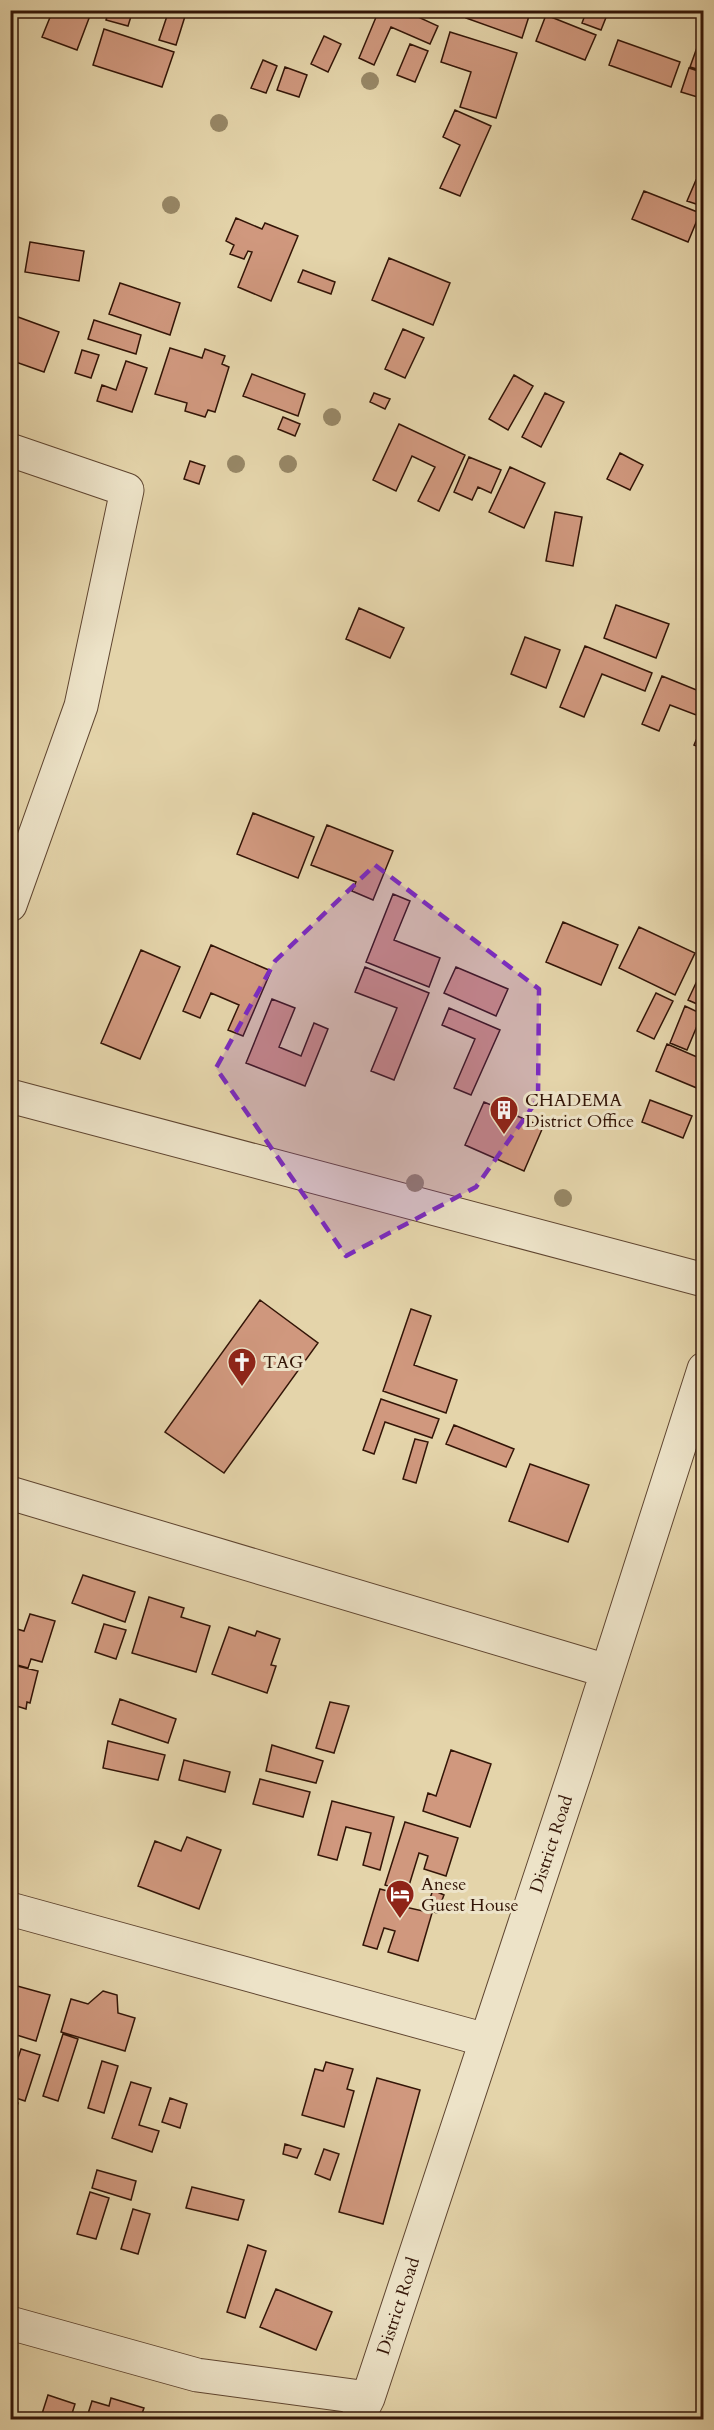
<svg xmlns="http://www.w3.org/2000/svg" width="714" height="2430" viewBox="0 0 714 2430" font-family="Cardo,serif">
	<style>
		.building { fill: #d0987e; stroke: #331507; stroke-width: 1.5 }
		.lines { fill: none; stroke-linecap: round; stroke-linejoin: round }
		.minor-casing { stroke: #5f4530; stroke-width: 35 }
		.minor { stroke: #ede3c8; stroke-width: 33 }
		.tree { fill: #978766 }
		.marked { fill: #7b2cbf; fill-opacity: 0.2; stroke: #7b2cbf; stroke-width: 4.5; stroke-dasharray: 12 8; stroke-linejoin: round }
		.labels { text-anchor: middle; stroke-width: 6; stroke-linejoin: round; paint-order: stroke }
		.poi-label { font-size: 18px; fill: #331507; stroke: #ede3c8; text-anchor: start }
		.street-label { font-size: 18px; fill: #331507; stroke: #ede3c8 }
	</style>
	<rect width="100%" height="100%" fill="#e4d4aa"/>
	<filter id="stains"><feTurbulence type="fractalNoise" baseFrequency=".00333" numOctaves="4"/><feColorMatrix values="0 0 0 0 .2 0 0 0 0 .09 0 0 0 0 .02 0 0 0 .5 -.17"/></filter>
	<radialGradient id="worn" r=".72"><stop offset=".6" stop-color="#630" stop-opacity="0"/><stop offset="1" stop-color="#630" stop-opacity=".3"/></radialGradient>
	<!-- building -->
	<path class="building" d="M53 10H83L91 13 77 50 42 37Z
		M109 10H133L128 26 106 20Z
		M169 10H187L176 45 159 40Z
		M379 10H403L438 26 430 44 391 27 374 65 359 58Z
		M468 10H531L522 38 466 18Z
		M587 10H609L601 30 582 23Z
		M546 15 596 35 585 60 536 41Z
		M704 28V71L690 67Z
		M104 29 174 52 162 87 93 65Z
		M450 32 517 53 496 118 460 107 471 72 441 62Z
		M324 36 341 44 328 72 311 64Z
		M618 40 680 62 671 87 609 65Z
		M410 44 428 51 415 82 397 75Z
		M263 60 277 66 266 93 251 88Z
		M285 67 307 75 299 97 277 90Z
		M689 68 704 73V99L681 92Z
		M455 110 491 126 460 196 440 188 460 145 443 137Z
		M696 180 704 183 702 206 687 201Z
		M644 191 700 213 688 242 632 219Z
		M236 218 262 229 265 223 298 236 271 301 238 287 252 252 248 251 244 259 230 254 234 245 226 241Z
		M30 242 84 251 79 281 25 272Z
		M389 258 450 283 433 325 372 300Z
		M303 270 335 282 331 294 298 282Z
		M120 283 180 303 170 335 109 314Z
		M18 317 59 332 44 372 10 360V338Z
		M94 320 141 335 136 354 88 339Z
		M403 329 424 338 405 378 385 369Z
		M170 348 202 358 205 349 225 356 222 364 229 367 215 412 208 410 205 417 185 411 187 403 155 394Z
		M82 350 99 355 91 378 75 373Z
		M126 361 147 368 132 412 97 401 102 385 116 390Z
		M252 374 305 394 298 416 243 396Z
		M514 375 533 386 508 430 489 419Z
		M374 393 390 399 385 409 370 402Z
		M545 393 564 402 541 447 522 437Z
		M283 417 300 424 295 436 278 429Z
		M399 424 465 455 439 511 418 501 435 467 412 456 396 491 373 480Z
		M620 453 643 465 630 490 607 479Z
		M469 457 501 470 491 493 478 487 472 500 454 492Z
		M190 461 205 466 199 484 184 479Z
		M510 467 545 483 524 528 489 512Z
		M555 512 582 517 573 566 546 561Z
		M616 605 669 624 656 658 604 638Z
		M359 608 404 628 390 658 346 639Z
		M525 637 560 650 546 688 511 674Z
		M585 646 652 673 645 691 602 674 584 717 560 707Z
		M662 676 704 693V718L670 705 659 731 642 724Z
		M704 722V749L694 745Z
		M253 813 314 837 298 878 237 854Z
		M327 825 393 851 373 900 352 891 356 882 311 865Z
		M393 894 410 901 394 940 440 958 429 987 366 962Z
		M563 922 618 945 601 985 546 962Z
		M639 927 695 953 675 995 619 968Z
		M211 945 271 971 243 1036 228 1030 239 1005 211 993 200 1018 183 1011Z
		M141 950 180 967 140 1059 101 1043Z
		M704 966V1007L688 1000Z
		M365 967 429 993 394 1080 371 1071 397 1008 355 992Z
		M456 967 508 989 496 1016 444 993Z
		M656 993 673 1001 654 1039 637 1031Z
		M272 999 295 1008 279 1047 301 1056 314 1023 328 1029 305 1086 246 1063Z
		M685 1006 702 1014 687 1050 670 1043Z
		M449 1008 500 1030 471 1095 454 1088 475 1039 442 1025Z
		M667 1044 704 1060V1091L656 1071Z
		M650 1100 692 1116 683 1138 642 1122Z
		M484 1102 543 1127 524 1171 465 1145Z
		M260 1300 318 1343 224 1473 165 1432Z
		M411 1309 431 1316 414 1365 457 1380 446 1413 383 1391Z
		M381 1399 439 1419 432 1438 385 1422 374 1454 363 1450Z
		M454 1425 514 1449 506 1467 446 1444Z
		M415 1439 428 1442 416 1483 403 1479Z
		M530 1464 589 1485 568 1542 509 1521Z
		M83 1575 135 1592 125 1622 72 1603Z
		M149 1597 184 1608 181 1617 210 1626 196 1672 132 1653Z
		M30 1614 55 1621 42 1662 31 1659 28 1668 10 1663V1627L24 1631Z
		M104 1624 126 1630 116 1659 95 1652Z
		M229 1627 255 1636 257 1631 280 1639 271 1665 276 1666 267 1693 212 1674Z
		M13 1665 38 1671 30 1703 27 1702 26 1709 10 1704Z
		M120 1699 176 1719 168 1743 112 1724Z
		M330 1702 349 1706 334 1753 316 1748Z
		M108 1741 165 1755 158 1780 103 1768Z
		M272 1745 323 1761 316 1783 266 1771Z
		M451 1750 491 1764 470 1827 423 1811 428 1793 436 1796Z
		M184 1760 230 1772 225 1792 179 1780Z
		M260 1779 310 1792 303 1817 253 1804Z
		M332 1801 394 1817 380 1870 363 1865 371 1833 346 1827 337 1860 318 1855Z
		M405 1822 458 1838 446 1876 424 1869 428 1856 419 1853 407 1892 385 1885Z
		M187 1837 221 1850 199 1909 138 1886 155 1841 181 1851Z
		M380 1889 399 1894 396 1905 432 1913 418 1961 388 1952 395 1931 384 1928 377 1949 363 1945Z
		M433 1890 444 1895 437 1913 426 1909Z
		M10 1984 50 1995 36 2041 10 2033Z
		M103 1991 117 1995 118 2013 135 2018 125 2051 61 2032 71 1999 88 2004Z
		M63 2034 78 2039 58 2101 43 2096Z
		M21 2049 40 2055 25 2101 10 2096V2082Z
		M102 2061 118 2066 104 2113 88 2108Z
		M326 2062 353 2069 347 2089 354 2091 344 2127 302 2115 315 2069 323 2071Z
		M377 2078 420 2090 383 2224 339 2212Z
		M131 2082 151 2088 139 2125 159 2131 152 2152 112 2138Z
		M170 2098 187 2104 180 2128 162 2122Z
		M10 2101 18 2103 10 2128Z
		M285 2144 301 2149 297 2158 283 2154Z
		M324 2149 339 2154 330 2180 315 2174Z
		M97 2170 136 2181 131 2200 92 2188Z
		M192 2187 244 2200 238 2220 186 2208Z
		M90 2192 109 2198 96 2239 77 2234Z
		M133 2209 150 2214 138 2254 121 2249Z
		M248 2245 266 2251 245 2318 227 2312Z
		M276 2289 332 2312 316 2350 260 2327Z
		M48 2395 75 2404 70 2420H40Z
		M111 2398 144 2408 141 2416 152 2420H86L92 2401 109 2406Z"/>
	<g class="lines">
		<!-- minor casing -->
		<g class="minor-casing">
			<path id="minor" d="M10 450 127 490 81 706 10 905
				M10 1096 704 1280
				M10 1493 607 1671
				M10 1909 486 2040
				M10 2323 197 2375 368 2398
				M357 2420 368 2398 576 1769 704 1369"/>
		</g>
		<!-- minor -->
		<use href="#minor" class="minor"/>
	</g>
	<!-- trees -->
	<g class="tree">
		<circle cx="370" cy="81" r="9"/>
		<circle cx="219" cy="123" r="9"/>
		<circle cx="171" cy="205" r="9"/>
		<circle cx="332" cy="417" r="9"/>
		<circle cx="236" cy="464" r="9"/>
		<circle cx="288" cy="464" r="9"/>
		<circle cx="415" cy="1183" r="9"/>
		<circle cx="563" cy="1198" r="9"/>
	</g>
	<!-- marked area -->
	<path class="marked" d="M375 865 539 989 538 1099 476 1187 346 1256 216 1068 275 961Z"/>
	<!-- icons -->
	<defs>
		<g id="building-pin" transform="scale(1.5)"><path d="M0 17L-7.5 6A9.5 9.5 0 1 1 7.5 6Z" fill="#8f2418" stroke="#ede3c8"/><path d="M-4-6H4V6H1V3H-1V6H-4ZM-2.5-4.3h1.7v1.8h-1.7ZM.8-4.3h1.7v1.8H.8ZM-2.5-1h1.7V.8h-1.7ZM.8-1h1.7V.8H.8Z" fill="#fff"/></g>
		<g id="church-pin" transform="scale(1.5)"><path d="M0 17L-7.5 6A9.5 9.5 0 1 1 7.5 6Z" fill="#8f2418" stroke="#ede3c8"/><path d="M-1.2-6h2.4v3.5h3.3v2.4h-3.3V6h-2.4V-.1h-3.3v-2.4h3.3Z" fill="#fff"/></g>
		<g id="hotel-pin" transform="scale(1.5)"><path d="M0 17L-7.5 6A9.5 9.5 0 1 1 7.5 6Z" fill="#8f2418" stroke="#ede3c8"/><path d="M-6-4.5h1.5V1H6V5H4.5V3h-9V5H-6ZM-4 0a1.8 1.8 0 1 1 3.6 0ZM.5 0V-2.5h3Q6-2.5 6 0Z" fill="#fff"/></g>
	</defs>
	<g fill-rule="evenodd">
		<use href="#building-pin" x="504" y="1110"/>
		<use href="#church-pin" x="242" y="1362"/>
		<use href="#hotel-pin" x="400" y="1894"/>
	</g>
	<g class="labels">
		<!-- poi labels -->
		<g class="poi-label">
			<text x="525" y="1106">CHADEMA<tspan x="525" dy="21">District Office</tspan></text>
			<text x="263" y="1368">TAG</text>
			<text x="421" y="1890">Anese<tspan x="421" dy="21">Guest House</tspan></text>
		</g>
		<!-- street labels -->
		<g class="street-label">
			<text transform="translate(551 1844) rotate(-72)" y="6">District Road</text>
			<text transform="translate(398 2306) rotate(-72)" y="6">District Road</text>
		</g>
	</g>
	<!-- margin -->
	<rect width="714" height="2430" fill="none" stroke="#e4d4aa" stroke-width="36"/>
	<rect x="12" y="12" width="690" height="2406" fill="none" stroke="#331507" stroke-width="3"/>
	<rect x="18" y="18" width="678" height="2394" fill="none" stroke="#331507" stroke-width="1.5"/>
	<rect width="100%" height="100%" filter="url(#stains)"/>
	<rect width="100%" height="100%" fill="url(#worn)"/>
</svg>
